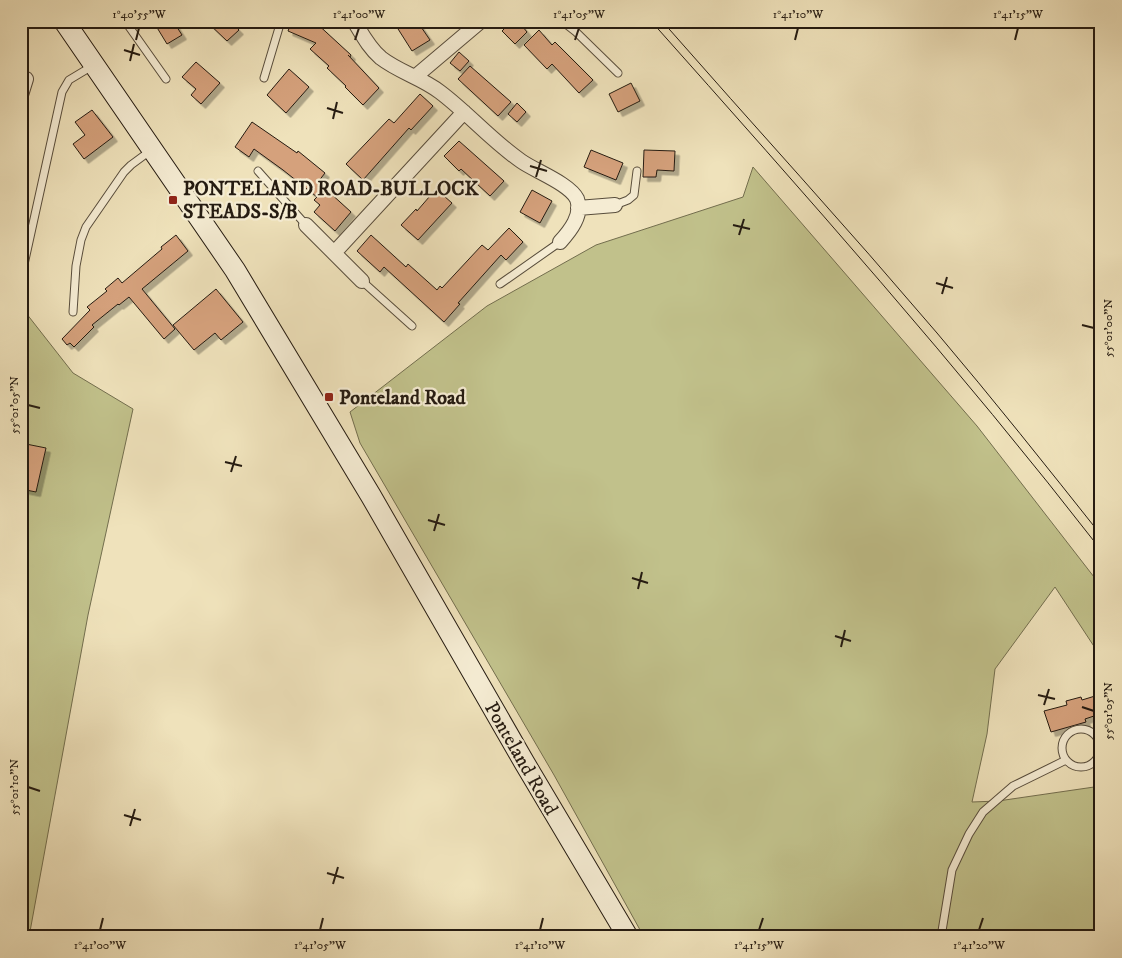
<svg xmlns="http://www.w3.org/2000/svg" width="1122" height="958" viewBox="0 0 1122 958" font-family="'IM FELL DW Pica',serif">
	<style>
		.green { fill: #c1c18b; stroke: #736e4e }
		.building { fill: #d5a17c; stroke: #251b11; filter: url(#shadow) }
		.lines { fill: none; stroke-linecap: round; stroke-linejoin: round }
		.service-casing { stroke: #584d3c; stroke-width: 9 }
		.minor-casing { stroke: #584d3c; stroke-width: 16 }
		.secondary-casing { stroke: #251b11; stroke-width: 22 }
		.service { stroke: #f5ecd3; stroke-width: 7 }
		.minor { stroke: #f5ecd3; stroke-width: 14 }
		.secondary { stroke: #f5ecd3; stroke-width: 20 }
		.tram { stroke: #251b11; stroke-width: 1 }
		.ticks { fill: none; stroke: #251b11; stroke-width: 2 }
		.poi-dot { fill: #8f2418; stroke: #f5ecd3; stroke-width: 2 }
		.labels { text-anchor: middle; stroke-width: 4.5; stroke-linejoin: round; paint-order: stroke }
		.poi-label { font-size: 20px; font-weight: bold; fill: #251b11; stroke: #f5ecd3; text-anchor: start }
		.street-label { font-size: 20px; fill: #251b11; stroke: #f5ecd3 }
		.neatline { fill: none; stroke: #251b11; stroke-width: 2 }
		.ticks-label { font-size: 12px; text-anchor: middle; fill: #251b11 }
	</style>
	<defs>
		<filter id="shadow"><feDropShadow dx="4.5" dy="4.5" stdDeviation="0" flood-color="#0004"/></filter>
	</defs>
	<rect width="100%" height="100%" fill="#efe2bb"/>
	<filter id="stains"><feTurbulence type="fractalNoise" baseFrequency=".004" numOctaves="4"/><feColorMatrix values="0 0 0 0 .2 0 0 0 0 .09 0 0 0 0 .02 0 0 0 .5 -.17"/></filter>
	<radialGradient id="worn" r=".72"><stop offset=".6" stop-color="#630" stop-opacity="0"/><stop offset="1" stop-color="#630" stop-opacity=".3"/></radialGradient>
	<!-- green -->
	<path class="green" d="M753 167 977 426 1101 586V657L1055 587 995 669 987 734 972 802 998 801 1101 786V926L1097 937H644L554 775 360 443 350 412 487 306 596 245 743 197Z
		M21 310 26 313 73 373 133 409 88 615 29 937H21Z"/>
	<!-- building -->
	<path class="building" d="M153 21H173L182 35 167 44Z
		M206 21H230L239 30 227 41Z
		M292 21H314L351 55 350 57 348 55 379 88 363 105 345 87 346 86 327 68 329 66 310 49 316 43 288 31Z
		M393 21H417L430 40 412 51Z
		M512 21H518L527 32 515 44 502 31Z
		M539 30 552 45 555 42 593 80 579 93 552 64 547 69 524 45Z
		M459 52 469 61 460 71 450 63Z
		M196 62 220 83 201 104 191 95 196 89 182 77Z
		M470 66 511 102 498 116 458 79Z
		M289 69 309 87 286 113 267 95Z
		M631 83 640 101 618 112 609 94Z
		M420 94 433 106 411 130 409 128 363 180 346 164 389 119 394 123Z
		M517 103 526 112 517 122 508 114Z
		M92 110 113 137 84 159 73 144 85 135 75 122Z
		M252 122 297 153 298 151 325 173 318 182 351 212 335 231 314 212 320 205 314 200 317 197 283 170 254 149 249 157 235 147Z
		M459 141 504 181 490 196 461 169 459 171 444 156Z
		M591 150 623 163 616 180 584 167Z
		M644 150 675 151 674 171 657 170 656 177H643Z
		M436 189 452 203 418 240 401 225 416 209 417 211Z
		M532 190 552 201 540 223 520 212Z
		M509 228 523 242 506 260 501 255 458 303 460 304 444 322 384 267 380 272 357 251 371 235 406 267 408 264 437 290 440 286 442 288 482 245 488 250Z
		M176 235 188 251 142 289 175 329 164 339 129 297 119 305 118 304 92 325 94 327 74 347 70 343 67 345 62 339 90 310 87 307 107 291 105 289 118 278 122 283 162 249 161 247Z
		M216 289 243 322 221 340 215 333 194 350 173 325Z
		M21 443 46 448 36 492 21 489Z
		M1095 696 1100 714 1085 719 1086 722 1051 732 1044 711 1067 705 1066 701 1081 697 1082 700Z"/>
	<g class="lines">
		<!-- service casing -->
		<g class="service-casing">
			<path id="service" d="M125 21 166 79
				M562 21 576 32 618 73
				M264 78 281 21
				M258 171 306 225
				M615 205 628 200 634 195 637 171
				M21 278 62 92 69 80 94 65
				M362 281 412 326
				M500 284 560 242
				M73 312 76 266 81 240 86 227 124 172 131 165 150 151
				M1062 748a19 19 0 1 1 38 0a19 19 0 1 1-38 0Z
				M941 937 952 870 969 834 983 812 1013 786 1066 760"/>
		</g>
		<!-- minor casing -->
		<g class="minor-casing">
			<path id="minor" d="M354 21C362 34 369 48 381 58 399 72 422 78 440 92 468 113 492 141 521 161 535 171 570 184 577 199 583 215 570 231 560 242
				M416 76 481 21
				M21 95 26 79
				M578 208 615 205
				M306 225 362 281
				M334 253 464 112"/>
		</g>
		<!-- secondary casing -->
		<g class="secondary-casing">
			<path id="secondary" d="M64 21 235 270 371 496 524 762 628 937"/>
		</g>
		<!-- service -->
		<use href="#service" class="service"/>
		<!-- minor -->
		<use href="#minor" class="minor"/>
		<!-- secondary -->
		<use href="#secondary" class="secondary"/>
		<!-- tram -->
		<path class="tram" d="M651 21C805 194 959 367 1101 550
			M662 21C753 125 847 227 937 333 993 399 1047 467 1101 535"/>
	</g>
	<!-- ticks -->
	<path class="ticks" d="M136 40 139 28M355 40 359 28M575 40 579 28M795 40 798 28M1015 40 1018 28M124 50 140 55M130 61 134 44M327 108 343 113M333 119 337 102M530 166 547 171M536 177 541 160M733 225 750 229M739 235 744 219M936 283 953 288M942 294 947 277M1082 325 1094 328M28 405 40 408M225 462 242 466M231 472 236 456M428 520 445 525M434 531 439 514M632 578 648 583M638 589 642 572M835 636 851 641M841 647 845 630M1038 695 1055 699M1044 705 1049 689M1082 707 1094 711M28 787 40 791M124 815 141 820M130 826 135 809M327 873 344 878M333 884 338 867M100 930 103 918M320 930 323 918M540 930 543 918M759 930 763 918M979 930 983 918"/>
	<!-- markers -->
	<g class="poi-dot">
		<rect x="168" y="195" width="10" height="10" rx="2.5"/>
		<rect x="324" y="392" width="10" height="10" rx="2.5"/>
	</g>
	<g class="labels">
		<!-- poi labels -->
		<g class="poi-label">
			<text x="183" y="195">PONTELAND ROAD-BULLOCK<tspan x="183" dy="23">STEADS-S/B</tspan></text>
			<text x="339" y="404">Ponteland Road</text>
		</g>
		<!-- street labels -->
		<g class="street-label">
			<text transform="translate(522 758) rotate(60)" y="7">Ponteland Road</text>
		</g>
	</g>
	<!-- margin -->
	<rect width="1122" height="958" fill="none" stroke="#efe2bb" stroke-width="55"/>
	<rect x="28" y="28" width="1066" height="902" class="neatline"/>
	<g class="ticks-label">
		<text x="139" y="18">1°40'55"W</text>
		<text x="359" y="18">1°41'00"W</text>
		<text x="579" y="18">1°41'05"W</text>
		<text x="798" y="18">1°41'10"W</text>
		<text x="1018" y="18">1°41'15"W</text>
		<text transform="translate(1108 328) rotate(-90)" y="4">55°01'00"N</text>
		<text transform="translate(14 405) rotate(-90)" y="4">55°01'05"N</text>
		<text transform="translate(1108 711) rotate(-90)" y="4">55°01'05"N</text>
		<text transform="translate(14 787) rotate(-90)" y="4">55°01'10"N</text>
		<text x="100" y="949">1°41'00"W</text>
		<text x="320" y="949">1°41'05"W</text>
		<text x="540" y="949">1°41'10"W</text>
		<text x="759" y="949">1°41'15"W</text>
		<text x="979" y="949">1°41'20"W</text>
	</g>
	<rect width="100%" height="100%" filter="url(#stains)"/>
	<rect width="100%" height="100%" fill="url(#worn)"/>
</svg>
